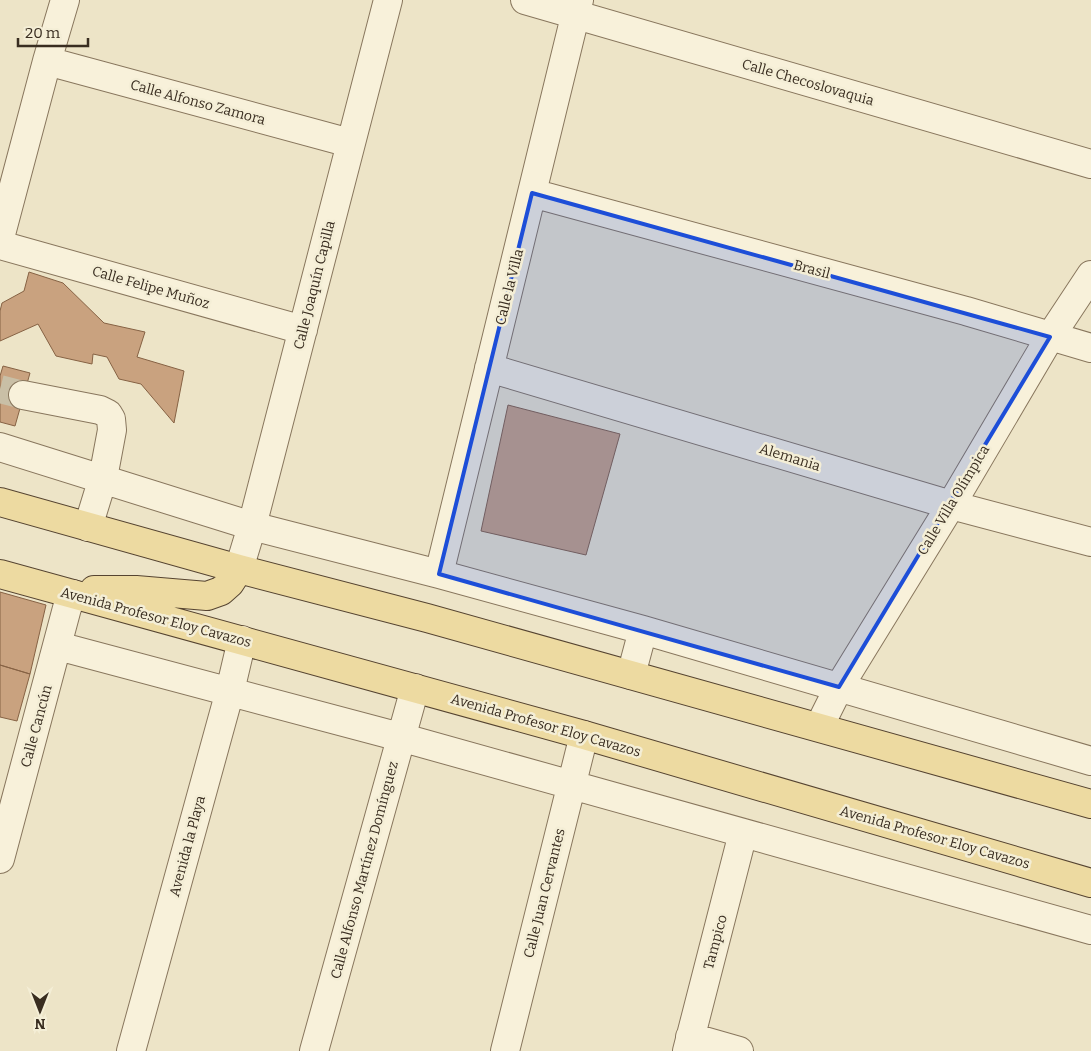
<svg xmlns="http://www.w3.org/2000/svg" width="1091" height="1051" viewBox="0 0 1091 1051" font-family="Bitter,serif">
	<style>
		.building { fill: #c9a27f; stroke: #866244 }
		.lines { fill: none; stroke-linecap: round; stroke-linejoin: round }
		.minor-tunnel { stroke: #c9bfa6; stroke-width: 28; stroke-dasharray: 28 14; stroke-linecap: butt }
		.minor-casing { stroke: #88765d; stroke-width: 30 }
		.major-casing { stroke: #564431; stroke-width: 30 }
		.minor { stroke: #f8f1da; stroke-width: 28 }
		.major { stroke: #eddaa1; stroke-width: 28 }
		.marked { fill: #1d4ed8; fill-opacity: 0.2; stroke: #1d4ed8; stroke-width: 4; stroke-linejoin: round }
		.labels { text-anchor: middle; stroke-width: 5; stroke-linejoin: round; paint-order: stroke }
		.street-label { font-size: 14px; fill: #392d20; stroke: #f4eed6 }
	</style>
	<rect width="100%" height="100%" fill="#ede4c7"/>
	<!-- building -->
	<path class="building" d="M29 272 63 283 104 323 145 332 137 357 184 371 174 423 141 384 119 379 107 357 93 354 92 364 56 356 38 324 0 341V311L2 303 24 291Z
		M3 366 30 373 15 426 0 422V376Z
		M508 405 620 434 586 555 481 531Z
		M0 592 46 605 30 674 0 665Z
		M0 665 30 674 17 721 0 717Z"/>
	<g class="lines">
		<!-- minor-tunnel -->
		<path class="minor-tunnel" d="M0 389 23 395"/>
		<!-- minor casing -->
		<g class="minor-casing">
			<path id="minor" d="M525 0 1091 164
				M47 61 350 143
				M532 193 966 311 1091 348
				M0 238 47 61 65 0
				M0 245 303 330
				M489 368 951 505 1091 542
				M23 395 100 410 108 414 111 419 112 430 103 478 88 527
				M0 447 252 526 439 574 643 630 1091 761
				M239 569 252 526 388 0
				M439 574 579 0
				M58 646 400 737 1091 930
				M631 675 643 630
				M819 727 839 687 951 505 1050 337 1091 275
				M0 859 67 608 73 594
				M690 1037 739 1051
				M131 1051 230 691 242 640
				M314 1051 415 688
				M505 1051 584 735
				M687 1051 743 833"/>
		</g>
		<!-- major casing -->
		<g class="major-casing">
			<path id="major" d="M0 502 239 569 427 618 1091 804
				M0 574 584 735 1091 883
				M94 590H136L207 596 221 591 230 583 239 569"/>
		</g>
		<!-- minor -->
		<use href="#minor" class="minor"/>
		<!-- major -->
		<use href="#major" class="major"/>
	</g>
	<!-- marked area -->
	<path class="marked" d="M532 193 1050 337 839 687 439 574Z"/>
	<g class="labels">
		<!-- street labels -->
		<g class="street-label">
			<text transform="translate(808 82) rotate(16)" y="5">Calle Checoslovaquia</text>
			<text transform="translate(198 102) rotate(15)" y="5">Calle Alfonso Zamora</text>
			<text transform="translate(812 269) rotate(15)" y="5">Brasil</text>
			<text transform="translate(314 285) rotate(-76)" y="5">Calle Joaquín Capilla</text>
			<text transform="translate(151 287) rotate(16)" y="5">Calle Felipe Muñoz</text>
			<text transform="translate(509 287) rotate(-76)" y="5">Calle la Villa</text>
			<text transform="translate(790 457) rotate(17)" y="5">Alemania</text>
			<text transform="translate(953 500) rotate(-59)" y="5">Calle Villa Olímpica</text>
			<text transform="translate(156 617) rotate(15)" y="5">Avenida Profesor Eloy Cavazos</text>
			<text transform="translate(546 725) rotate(16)" y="5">Avenida Profesor Eloy Cavazos</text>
			<text transform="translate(36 726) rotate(-75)" y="5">Calle Cancún</text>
			<text transform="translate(935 837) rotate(16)" y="5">Avenida Profesor Eloy Cavazos</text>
			<text transform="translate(187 846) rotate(-75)" y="5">Avenida la Playa</text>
			<text transform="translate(364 870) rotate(-75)" y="5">Calle Alfonso Martínez Domínguez</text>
			<text transform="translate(544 893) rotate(-76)" y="5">Calle Juan Cervantes</text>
			<text transform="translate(715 942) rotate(-75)" y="5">Tampico</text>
		</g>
	</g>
	<!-- north arrow -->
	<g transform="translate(40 1011) rotate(180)" stroke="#f4eed6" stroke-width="4" paint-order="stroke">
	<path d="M0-4L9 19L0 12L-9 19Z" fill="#392d20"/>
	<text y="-8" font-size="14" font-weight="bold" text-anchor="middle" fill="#392d20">N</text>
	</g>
	<!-- scale -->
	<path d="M18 38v8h70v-8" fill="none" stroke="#392d20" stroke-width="2.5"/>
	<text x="25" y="38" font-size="15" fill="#392d20" stroke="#f4eed6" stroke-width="4" paint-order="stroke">20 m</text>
</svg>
